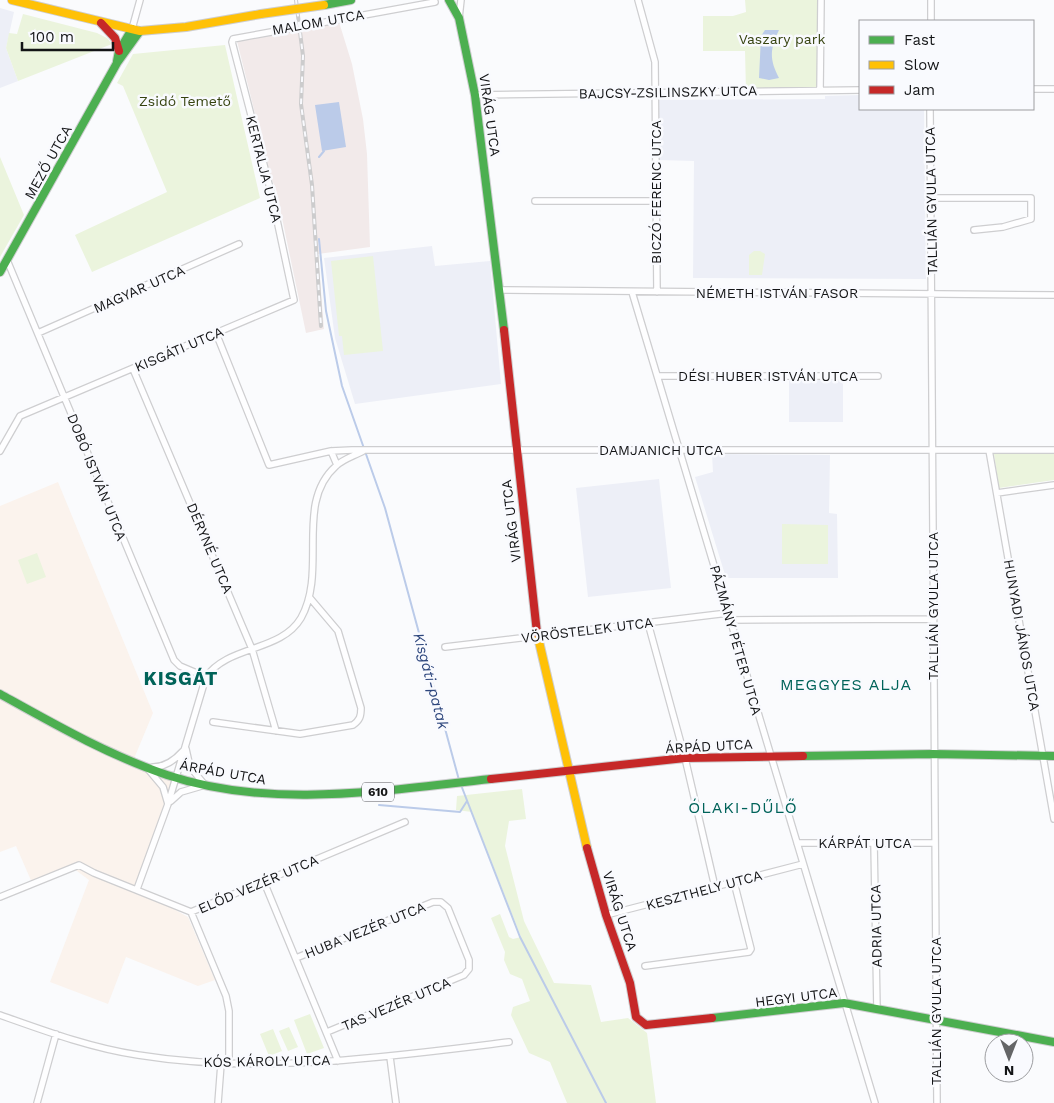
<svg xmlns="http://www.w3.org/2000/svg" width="1054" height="1103" viewBox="0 0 1054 1103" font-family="'Work Sans',sans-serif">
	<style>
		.commercial { fill: #fbf3ed }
		.industrial { fill: #f2eaea }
		.built { fill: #edeff7 }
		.green { fill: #ebf4dd }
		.water { fill: #bbcbe9 }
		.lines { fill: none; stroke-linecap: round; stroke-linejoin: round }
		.stream { stroke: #bbcbe9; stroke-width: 2 }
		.street-casing { stroke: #ceced0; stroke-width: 8 }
		.fast-casing { stroke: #ceced0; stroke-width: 10 }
		.slow-casing { stroke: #ceced0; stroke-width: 10 }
		.jam-casing { stroke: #ceced0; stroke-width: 10 }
		.street { stroke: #fefeff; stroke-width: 5.5 }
		.fast { stroke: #4caf50; stroke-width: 8 }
		.slow { stroke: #ffc107; stroke-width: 8 }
		.jam { stroke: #c62828; stroke-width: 8 }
		.rail-casing { stroke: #cccccd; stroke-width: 4 }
		.rail { stroke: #f9fafe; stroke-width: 2; stroke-dasharray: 5.5; stroke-linecap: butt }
		.slow-bridge-casing { stroke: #ceced0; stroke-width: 10; stroke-linecap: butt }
		.slow-bridge { stroke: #ffc107; stroke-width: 8 }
		.labels { text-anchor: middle; stroke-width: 5; stroke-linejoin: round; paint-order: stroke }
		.shield { fill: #f9fafe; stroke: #58595c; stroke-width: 1 }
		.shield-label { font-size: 12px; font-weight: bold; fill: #131416 }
		.street-label { font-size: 14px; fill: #131416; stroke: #f9fafe }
		.park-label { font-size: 14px; fill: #36430f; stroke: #f9fafe }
		.water-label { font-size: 15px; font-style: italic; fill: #2d467c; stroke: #f9fafe }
		.quarter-label { font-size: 16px; letter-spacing: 1px; fill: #006359; stroke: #f9fafe }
		.district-label { font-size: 19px; font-weight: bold; letter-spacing: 1px; fill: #006359; stroke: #f9fafe }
	</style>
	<rect width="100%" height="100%" fill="#fafbfd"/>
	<!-- commercial -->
	<path class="commercial" d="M58 482 153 713 133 761 0 695V506Z
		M0 697 176 778 137 889 188 917 215 980 198 986 126 957 108 1004 50 982 89 880 73 868 33 885 16 846 0 852Z"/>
	<!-- industrial -->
	<path class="industrial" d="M339 22 352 64 363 119 367 154 370 247 318 254 324 329 306 333 276 189 271 178 237 41Z"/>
	<!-- built -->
	<path class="built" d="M0 8 14 12 6 48 18 81 0 88Z
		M860 95V109H924L926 279 693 278 694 161 659 160V100L825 99V96Z
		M432 246 435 266 490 261 501 384 355 404 335 338 324 258Z
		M789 378H843V422H789Z
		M712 454 830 455 829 513 837 514 838 578H726L695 477 713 472Z
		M659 479 671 588 588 597 576 488Z"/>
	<!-- green -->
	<path class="green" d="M745 0H820V90L746 91 745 51H703V16H733L746 12Z
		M23 14 97 33 107 38 112 44 18 81 6 48 9 33 17 34Z
		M225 45 260 198 92 272 75 235 167 192 123 86 117 83 133 54Z
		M0 157 24 215 0 257Z
		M754 251H760L765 254 762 275H749V255Z
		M373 256 383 351 344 355 342 336H339L331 261Z
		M994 454H1054V480L999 488Z
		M782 524 828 525V564H782Z
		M37 553 46 577 27 584 18 560Z
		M522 789 526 819 509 821 505 846 524 921 554 983 591 985 601 1022 628 1018 647 1033 656 1103H567L550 1062 529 1053 511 1015 513 1007 530 1001 522 979 510 974 504 960 505 952 491 918 500 914 509 937 513 939 521 937 472 812 456 810 457 796Z
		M310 1014 324 1048 307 1054 294 1020Z
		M289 1027 298 1047 288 1051 279 1031Z
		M273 1029 282 1051 269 1056 260 1034Z"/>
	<!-- water -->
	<path class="water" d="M765 30H779C770 49 769 59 779 78L769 80 759 78 761 36Z
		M339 102 346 147 322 151 315 105Z"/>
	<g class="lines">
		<!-- stream -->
		<path class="stream" d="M319 157 324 151
			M319 239 326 311 342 386 385 508 459 780
			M461 785 520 937 606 1103
			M379 805 460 812 467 801"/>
		<!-- street casing -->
		<g class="street-casing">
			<path id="street" d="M638 0 655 62 657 292
				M459 18 461 0
				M931 21V0
				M132 29 140 0
				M1033 89H1054
				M820 90 821 0
				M475 95 860 90
				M930 109 937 1103
				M930 198H1031V219L1003 227 974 230
				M535 201H656
				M7 260 174 660 180 666 206 677
				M500 290 1054 295
				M632 292 875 1103
				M38 333 239 244
				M216 333 269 465 331 451 352 450H1054
				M133 369 252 649 276 731
				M658 376H878
				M989 450 1054 819
				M0 451 20 416 294 300 271 192 232 42 233 39 435 2
				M331 451 337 465
				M997 493 1054 485
				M730 620 933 619
				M648 623 685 758 715 887
				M445 647 728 613
				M213 722 300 734 353 725C360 720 361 716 361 708L338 631 310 598
				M153 767C165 767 175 760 183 751
				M147 768 163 787 168 804
				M171 801 181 792 205 785 190 767 186 749
				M797 843H934
				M874 843 877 1009
				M264 882 338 1061
				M137 889 168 804 206 677C228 645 281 652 301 618 328 570 294 503 336 466 343 459 354 456 363 451
				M0 897 79 865 94 873 191 912 405 822
				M191 912 226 996 229 1011V1064
				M606 915 803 864
				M296 958 433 902H441L448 908 469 960V969L464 975 327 1032
				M645 966 749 952 751 949 734 882
				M0 1015C45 1031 91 1048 138 1055 262 1075 386 1057 509 1042
				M390 1057 396 1103
				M37 1103 56 1034
				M218 1103 221 1064"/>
		</g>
		<!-- fast casing -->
		<g class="fast-casing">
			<path id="fast" d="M449 0 459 18 475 95 504 330
				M324 5 351 0
				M117 61 119 51 132 29
				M0 272 117 63 140 31
				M0 694C54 724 108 755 167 775 272 810 385 790 491 779
				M803 756 933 754 1054 756
				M712 1018 844 1003 1054 1042"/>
		</g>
		<!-- slow casing -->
		<g class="slow-casing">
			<path id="slow" d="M12 0 140 31 186 27 261 14
				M537 633 587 848"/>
		</g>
		<!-- jam casing -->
		<g class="jam-casing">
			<path id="jam" d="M101 23 115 38 119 51
				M504 330 537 633
				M491 779 685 758 803 756
				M587 848 606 915 630 983 636 1017 646 1025 712 1018"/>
		</g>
		<!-- street -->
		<use href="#street" class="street"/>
		<!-- fast -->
		<use href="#fast" class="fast"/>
		<!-- slow -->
		<use href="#slow" class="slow"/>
		<!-- jam -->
		<use href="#jam" class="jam"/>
		<!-- rail casing -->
		<g class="rail-casing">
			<path id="rail" d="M296 0 303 56 301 104 312 185 321 326"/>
		</g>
		<!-- rail -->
		<use href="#rail" class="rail"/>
		<!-- slow-bridge casing -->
		<g class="slow-bridge-casing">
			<path id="slow-bridge" d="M261 14 324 5"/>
		</g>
		<!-- slow-bridge -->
		<use href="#slow-bridge" class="slow-bridge"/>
	</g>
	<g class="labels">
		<!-- shield labels -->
		<rect class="shield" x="362" y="782.5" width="32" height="19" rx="4"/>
		<g class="shield-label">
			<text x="378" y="796">610</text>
		</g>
		<!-- street labels -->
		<g class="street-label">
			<text transform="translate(318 22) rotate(-10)" y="5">MALOM UTCA</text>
			<text transform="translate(668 92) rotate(-1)" y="5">BAJCSY-ZSILINSZKY UTCA</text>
			<text transform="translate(490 115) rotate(82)" y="5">VIRÁG UTCA</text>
			<text transform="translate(48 162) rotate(-61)" y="5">MEZŐ UTCA</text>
			<text transform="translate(264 169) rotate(76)" y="5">KERTALJA UTCA</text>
			<text transform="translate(656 192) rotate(-90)" y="5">BICZÓ FERENC UTCA</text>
			<text transform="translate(931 201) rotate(-91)" y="5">TALLIÁN GYULA UTCA</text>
			<text transform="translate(139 289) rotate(-24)" y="5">MAGYAR UTCA</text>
			<text x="777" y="298">NÉMETH ISTVÁN FASOR</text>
			<text transform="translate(179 349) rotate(-23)" y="5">KISGÁTI UTCA</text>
			<text x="768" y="381">DÉSI HUBER ISTVÁN UTCA</text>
			<text x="661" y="455">DAMJANICH UTCA</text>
			<text transform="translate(97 477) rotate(68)" y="5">DOBÓ ISTVÁN UTCA</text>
			<text transform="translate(511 521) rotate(-97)" y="5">VIRÁG UTCA</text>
			<text transform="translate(210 548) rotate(67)" y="5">DÉRYNÉ UTCA</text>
			<text transform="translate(933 606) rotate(-90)" y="5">TALLIÁN GYULA UTCA</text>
			<text transform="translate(587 630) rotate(-7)" y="5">VÖRÖSTELEK UTCA</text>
			<text transform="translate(1022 635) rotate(80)" y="5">HUNYADI JÁNOS UTCA</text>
			<text transform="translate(736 640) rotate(74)" y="5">PÁZMÁNY PÉTER UTCA</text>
			<text transform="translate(709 746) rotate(-3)" y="5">ÁRPÁD UTCA</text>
			<text transform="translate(223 772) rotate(10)" y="5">ÁRPÁD UTCA</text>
			<text x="865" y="848">KÁRPÁT UTCA</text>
			<text transform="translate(258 884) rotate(-23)" y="5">ELŐD VEZÉR UTCA</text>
			<text transform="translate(704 890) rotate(-15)" y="5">KESZTHELY UTCA</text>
			<text transform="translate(620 911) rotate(72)" y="5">VIRÁG UTCA</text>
			<text transform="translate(876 926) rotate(-91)" y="5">ADRIA UTCA</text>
			<text transform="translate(365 930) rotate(-22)" y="5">HUBA VEZÉR UTCA</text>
			<text transform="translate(796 997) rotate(-7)" y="5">HEGYI UTCA</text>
			<text transform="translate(396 1004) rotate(-23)" y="5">TAS VEZÉR UTCA</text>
			<text transform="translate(936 1011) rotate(-90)" y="5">TALLIÁN GYULA UTCA</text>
			<text transform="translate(267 1061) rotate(-1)" y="5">KÓS KÁROLY UTCA</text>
		</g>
		<!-- park labels -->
		<g class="park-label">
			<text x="782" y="44">Vaszary park</text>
			<text x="185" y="106">Zsidó Temető</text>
		</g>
		<!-- water labels -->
		<g class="water-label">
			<text transform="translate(431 681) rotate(75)" y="5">Kisgáti-patak</text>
		</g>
		<!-- quarter labels -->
		<g class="quarter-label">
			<text x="846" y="690">MEGGYES ALJA</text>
			<text x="743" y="813">ÓLAKI-DŰLŐ</text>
		</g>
		<!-- district labels -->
		<g class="district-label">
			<text x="181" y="685">KISGÁT</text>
		</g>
	</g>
	<!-- legend -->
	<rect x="859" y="20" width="175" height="90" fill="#f9fafe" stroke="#9d9ea1"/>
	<rect x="869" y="36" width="25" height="8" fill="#4caf50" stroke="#9d9ea1"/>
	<text x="904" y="45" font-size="15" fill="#131416">Fast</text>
	<rect x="869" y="61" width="25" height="8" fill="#ffc107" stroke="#9d9ea1"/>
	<text x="904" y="70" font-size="15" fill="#131416">Slow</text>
	<rect x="869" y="86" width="25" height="8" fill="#c62828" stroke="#9d9ea1"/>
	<text x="904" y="95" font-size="15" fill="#131416">Jam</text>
	<!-- north arrow -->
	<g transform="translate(1009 1058) rotate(180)"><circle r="24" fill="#f9fafe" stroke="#9d9ea1"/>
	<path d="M0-4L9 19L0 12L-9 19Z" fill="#646567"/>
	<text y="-8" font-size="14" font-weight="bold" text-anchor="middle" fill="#131416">N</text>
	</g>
	<!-- scale -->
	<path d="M22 42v8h91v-8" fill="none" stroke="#131416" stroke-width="2.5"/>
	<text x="30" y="42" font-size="15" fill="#131416" stroke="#f9fafe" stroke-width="4" paint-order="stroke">100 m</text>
</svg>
